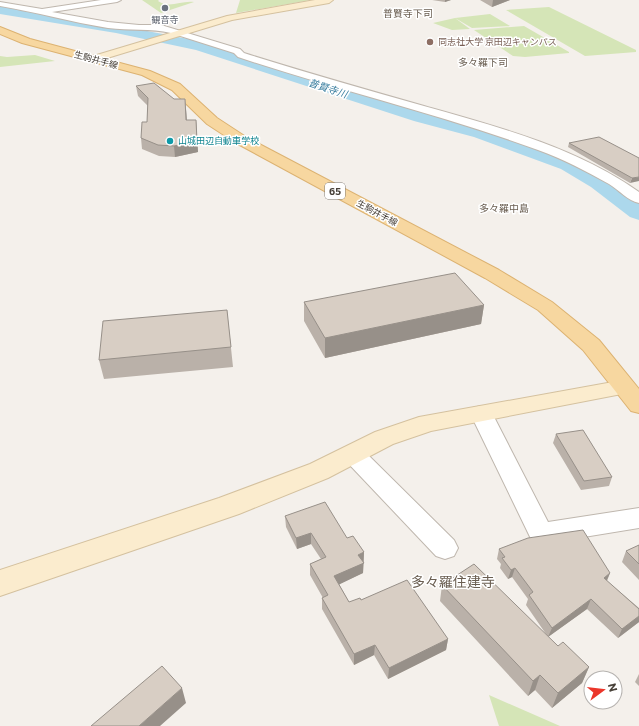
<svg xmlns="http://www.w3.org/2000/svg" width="639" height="726" viewBox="0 0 639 726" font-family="Commissioner,'Noto Sans JP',sans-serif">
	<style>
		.green { fill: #d5e5b7 }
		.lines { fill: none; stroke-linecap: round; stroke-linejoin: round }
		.river { fill: #acd8ec; fill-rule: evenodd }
		.street-casing { stroke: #bfb7ae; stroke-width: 2 }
		.secondary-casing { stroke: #d4c19f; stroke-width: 2 }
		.primary-casing { stroke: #dcb271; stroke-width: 2 }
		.street { fill: #fff; fill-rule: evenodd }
		.secondary { fill: #fbecce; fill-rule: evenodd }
		.primary { fill: #f7d7a0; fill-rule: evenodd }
		.wall { fill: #bab1a9 }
		.shaded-wall { fill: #979089 }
		.building { fill: #d8cec4; stroke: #979089 }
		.worship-dot { fill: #6b7280; stroke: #fff; stroke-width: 1.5 }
		.education-dot { fill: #8d6e63; stroke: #fff; stroke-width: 1.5 }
		.culture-dot { fill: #0f9aa8; stroke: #fff; stroke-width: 1.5 }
		.labels { text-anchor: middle; stroke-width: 3; stroke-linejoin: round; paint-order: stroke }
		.far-worship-label { font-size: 9px; fill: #5b616d; stroke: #fff }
		.far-education-label { font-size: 9px; fill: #785e54; stroke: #fff; text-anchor: start }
		.far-street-label { font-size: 9px; fill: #484139; stroke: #fff }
		.far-culture-label { font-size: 9px; fill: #0d838f; stroke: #fff; text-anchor: start }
		.far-neighbourhood-label { font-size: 10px; fill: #6a5e51; stroke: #fff }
		.far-water-label { font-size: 10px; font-style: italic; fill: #357b9d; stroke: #fff }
		.shield { fill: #fff; stroke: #7f7a74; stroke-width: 1 }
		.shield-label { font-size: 10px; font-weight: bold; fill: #484139 }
		.near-neighbourhood-label { font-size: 14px; fill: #6a5e51; stroke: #fff }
	</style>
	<rect width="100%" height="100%" fill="#f4f0eb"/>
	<!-- green -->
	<path class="green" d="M142 0H159L158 1C169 9 182 0 194 2L161 13Z
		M240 0H311L236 13Z
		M549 7 636 50V52L585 56 506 10Z
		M490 14 510 26 472 28 455 18Z
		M455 18 470 29 452 30 433 23Z
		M524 26 569 52V53L525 57 513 56 474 30Z
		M35 55 55 61 0 67V56L7 57Z
		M489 695 560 726H499Z"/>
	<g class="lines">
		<!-- river -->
		<path class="river" d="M0 6 116 25 199 41 240 53 357 91 428 113 488 129 577 159 607 177 639 200V220L630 217 591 187 561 169 474 137 414 121 196 50 116 33 0 14Z"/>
		<!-- street casing -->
		<g class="street-casing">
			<path id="street" d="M101 0H121L117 2 52 12 108 22 139 25H161L240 49 244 53C304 72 364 89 424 106 499 127 575 147 639 192V203C628 201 619 190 609 184 586 171 563 159 538 150 440 114 337 90 238 57L234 53 171 33C151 28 129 31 108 28 71 22 36 12 0 6V2L42 9Z
				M481 406 489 408 492 413 548 522 639 508V528L541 544 532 541 470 413 473 408Z
				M353 446 361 448 454 540 458 548 454 556 445 559 436 556 345 460 341 454 345 448Z"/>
		</g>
		<!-- secondary casing -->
		<g class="secondary-casing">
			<path id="secondary" d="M315 0H333L329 3 232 20 94 62 89 59 90 57 227 16Z
				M624 380 632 382 635 387 632 392 431 431 393 444 328 478 239 514 0 596V570L219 498 310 464 375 432 419 417Z"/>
		</g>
		<!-- primary casing -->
		<g class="primary-casing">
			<path id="primary" d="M0 27 30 39 150 71 180 84 217 118 246 137 499 270 552 302 599 340 639 389V413L631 411 583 350 538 310 485 278 236 143 207 124 172 90 142 75 22 43 0 34Z"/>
		</g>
		<!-- street -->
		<use href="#street" class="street"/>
		<!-- secondary -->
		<use href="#secondary" class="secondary"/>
		<!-- primary -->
		<use href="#primary" class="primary"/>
	</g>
	<!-- wall -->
	<path class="wall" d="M432 0H451L445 2Z
		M480 0H510L492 7Z
		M136 86 174 99 186 109 187 120H196L198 152 175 157 159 156 142 149 141 138 147 122 148 106 138 96Z
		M569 143 639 158 630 183 568 147Z
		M304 302 484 305 481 324 325 358 304 321Z
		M227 310 233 367 104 379 99 360Z
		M556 434 612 477 609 486 581 490 553 443Z
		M285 516 347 538 364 552 363 573 339 584 349 602 361 600 448 639 446 650 388 679 374 655 354 665 322 609V598H323L310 575V564L321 559 311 544 297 549 286 527Z
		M639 545V580L622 562 626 551Z
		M499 549 610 573 607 581 639 608V622L618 638 587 609 548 637 526 605 528 599 512 577 508 579 500 568 501 564 497 559Z
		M442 585 558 646 589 667 582 683 552 708 535 690 528 696 440 601Z
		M639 674V686L635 682Z"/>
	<!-- shaded-wall -->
	<path class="shaded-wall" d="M445 0H451L445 2Z
		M493 0H510L492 7Z
		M185 99 186 109 187 130 186 120Z
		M196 120 198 152 175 157 174 146Z
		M639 177V181L630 183 632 178Z
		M484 305 481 324 325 358V338Z
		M311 533V544L297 549 296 538Z
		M364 552 363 573 334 587V576L358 555Z
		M515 568 512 577 508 579 511 570Z
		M610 573 606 582 604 578Z
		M591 599 587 609 548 637 552 628Z
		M639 616V622L618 638 622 629Z
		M448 639 446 650 388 679 389 668Z
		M375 645 374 655 354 665V654Z
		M589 667 582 683 552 708 558 693Z
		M540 675 535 690 528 696 533 681Z
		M182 688 186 703 160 726H139Z"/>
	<!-- building -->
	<path class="building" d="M154 83 174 99H185L186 120H196L197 141 174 146 158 145 141 138 142 122H147L148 98 136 86Z
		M599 137 639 158V177L632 178 569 143Z
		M455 273 484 305 325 338 304 302Z
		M227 310 231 347 99 360 103 321Z
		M583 430 612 477 584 481 556 434Z
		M325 502 347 538 353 536 364 552 358 555 364 563 334 576 349 602 360 598 361 600 407 580 448 639 389 668 375 645 354 654 322 598 328 595 310 564 326 557 311 533 296 538 285 516Z
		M583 530 610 573 604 578 639 609V616L622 629 591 599 552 628 529 595 533 592 515 568 511 570 502 558 505 557 499 549 528 538Z
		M639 545V564L626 551Z
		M474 564 558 646 563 642 589 667 558 693 540 675 533 681 442 585Z
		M162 666 182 688 139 726H91Z"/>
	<!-- markers -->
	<circle class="worship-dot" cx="165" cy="8" r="4"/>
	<circle class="education-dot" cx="430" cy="42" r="4"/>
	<circle class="culture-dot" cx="170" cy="141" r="4"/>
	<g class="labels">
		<!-- far-worship labels -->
		<g class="far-worship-label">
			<text x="165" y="23">観音寺</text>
		</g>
		<!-- far-education labels -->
		<g class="far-education-label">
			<text x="438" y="45">同志社大学 京田辺キャンパス</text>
		</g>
		<!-- far-street labels -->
		<g class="far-street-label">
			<text transform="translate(96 60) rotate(15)" y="3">生駒井手線</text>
			<text transform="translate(377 213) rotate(28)" y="3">生駒井手線</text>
		</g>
		<!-- far-culture labels -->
		<g class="far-culture-label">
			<text x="178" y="144">山城田辺自動車学校</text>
		</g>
		<!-- far-neighbourhood labels -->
		<g class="far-neighbourhood-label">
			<text x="408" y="17">普賢寺下司</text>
			<text x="483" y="66">多々羅下司</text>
			<text x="504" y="212">多々羅中島</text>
		</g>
		<!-- far-water labels -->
		<g class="far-water-label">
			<text transform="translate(328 88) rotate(18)" y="4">普賢寺川</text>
		</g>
		<!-- shield labels -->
		<rect class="shield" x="325" y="183" width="20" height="16" rx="3"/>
		<g class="shield-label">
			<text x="335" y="195">65</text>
		</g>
		<!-- near-neighbourhood labels -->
		<g class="near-neighbourhood-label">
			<text x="453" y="587">多々羅住建寺</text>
		</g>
	</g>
	<!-- north arrow -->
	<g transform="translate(603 690) rotate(75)"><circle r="19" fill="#ffffff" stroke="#b6b3b0"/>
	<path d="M0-3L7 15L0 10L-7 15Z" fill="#eb362b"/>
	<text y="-6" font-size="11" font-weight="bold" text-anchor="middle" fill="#484139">N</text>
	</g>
</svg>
